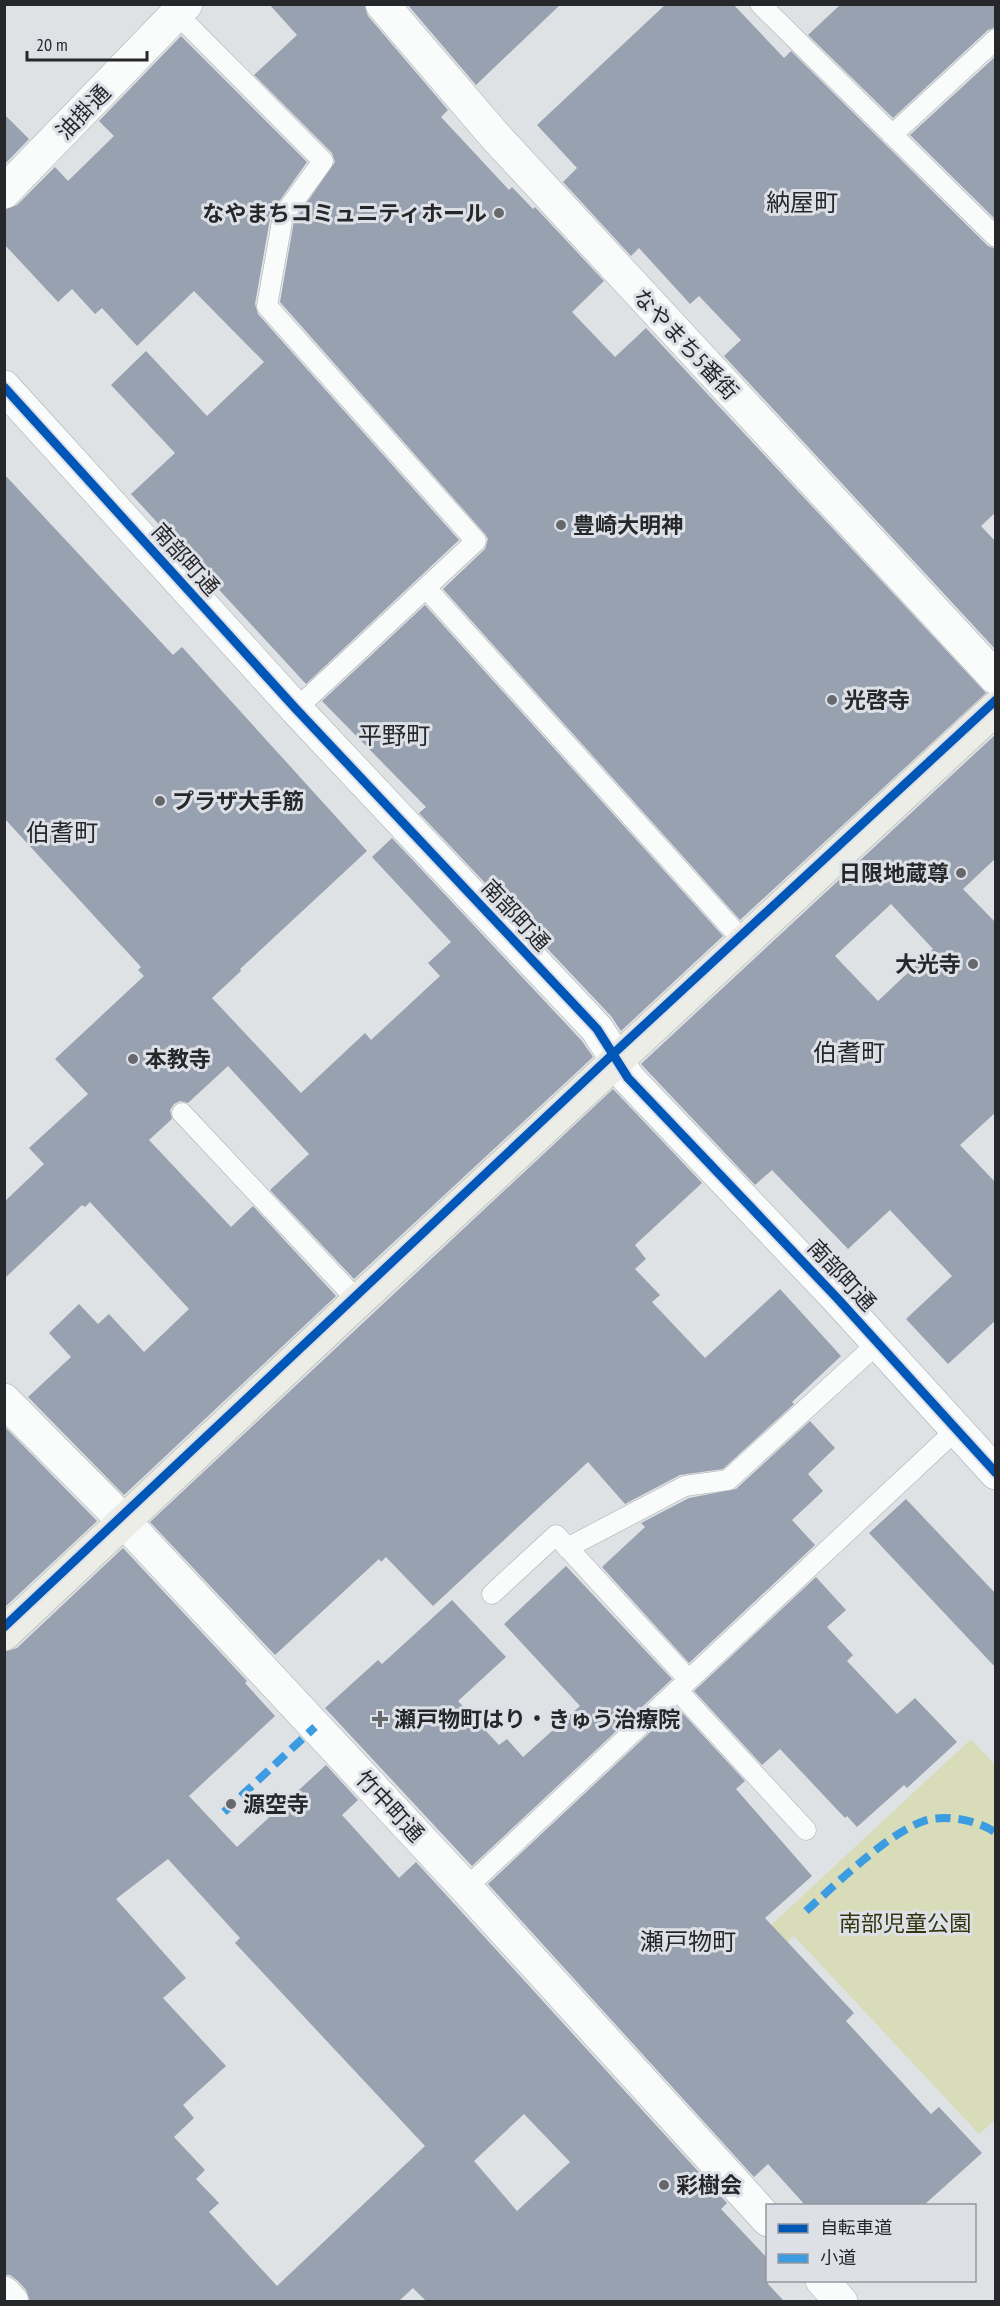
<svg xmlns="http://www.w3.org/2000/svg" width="1000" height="2306" viewBox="0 0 1000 2306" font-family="'PT Sans Narrow','Noto Sans JP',sans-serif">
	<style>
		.green { fill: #d8dcb8 }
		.building { fill: #98a1af; fill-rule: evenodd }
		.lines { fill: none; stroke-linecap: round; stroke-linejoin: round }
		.service-casing { stroke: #aaacaf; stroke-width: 21 }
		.minor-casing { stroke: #aaacaf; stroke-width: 34 }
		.primary-casing { stroke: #afb0a7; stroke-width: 34 }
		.service { stroke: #fafbfb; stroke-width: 20 }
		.minor { stroke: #fafbfb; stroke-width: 33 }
		.primary { stroke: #edede8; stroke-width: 33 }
		.quiet { stroke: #3c9ce1; stroke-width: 8; stroke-dasharray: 15 8; stroke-linecap: butt }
		.cycleway-casing { stroke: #dde1e7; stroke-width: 13 }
		.cycleway { stroke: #0057b8; stroke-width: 9 }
		.poi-dot { fill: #67686b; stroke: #dde1e7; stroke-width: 2 }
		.labels { text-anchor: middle; stroke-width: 6; stroke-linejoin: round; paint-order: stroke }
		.street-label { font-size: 22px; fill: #26272a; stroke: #dde1e7 }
		.poi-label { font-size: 22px; font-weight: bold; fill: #26272a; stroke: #dde1e7; text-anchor: start }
		.park-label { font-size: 22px; fill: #34350e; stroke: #dde1e7 }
		.neighbourhood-label { font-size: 24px; fill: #26272a; stroke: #dde1e7 }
	</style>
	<rect width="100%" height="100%" fill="#dfe2e5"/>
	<!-- green -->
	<path class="green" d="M971 1739 995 1765 996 2119 979 2134 794 1936 656 2064 640 2047Z"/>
	<!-- building -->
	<path class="building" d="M269 4H364L368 16 448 110 441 117 509 190 512 187 533 209 535 207 604 281 572 312 615 357 646 328 986 693 740 920 443 589 485 549 488 539 485 534 280 302 294 221 335 162 332 153 254 75 297 35Z
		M407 4H561L476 85Z
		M666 4H733L784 58 791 51 988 246 996 249V512L981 526 996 542V650L724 356 741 340 699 296 690 304 639 248 631 256 563 182 577 168 537 125Z
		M841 4H996V27L988 30 893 118 808 35Z
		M181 36 307 162 271 213 255 304 258 314 459 540 306 684 131 494 175 453 111 385 146 351 207 416 264 362 194 291 137 346 102 308 95 314 72 289 58 302 4 244V210L17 205 55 167 68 181 114 136 99 121Z
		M996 56V220L910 135Z
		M4 114 29 139 4 165Z
		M4 474 173 655 182 647 367 851 240 969 241 971 212 998 301 1093 365 1033 371 1040 440 976 428 963 451 942 372 857 392 838 582 1041 593 1057 354 1279 270 1190 309 1154 228 1066 188 1103 180 1101 174 1104 170 1110 172 1119 149 1140 231 1227 253 1206 336 1296 124 1495 28 1397 71 1357 49 1333 79 1304 98 1324 109 1314 144 1352 189 1309 90 1202 85 1207 82 1205 4 1279V1202L44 1164 29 1148 88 1094 55 1059 144 976 138 970 141 967 4 818Z
		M425 605 723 936 621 1031 611 1016 419 813 426 807 322 701Z
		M996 734V858L963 889 996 923V1112L960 1145 996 1183V1320L948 1364 906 1319 952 1276 890 1210 848 1249 772 1170 755 1185 641 1064ZM891 904 933 949 878 1001 835 956Z
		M613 1089 702 1183 635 1245 646 1259 635 1269 660 1295 652 1302 705 1358 780 1289 841 1356 792 1402 794 1404 723 1469 680 1475 625 1504 588 1462 433 1606 386 1557 381 1562 379 1559 275 1655 150 1522Z
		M810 1421 835 1448 808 1474 823 1491 792 1520 815 1545 689 1663 602 1567 645 1527 641 1523 689 1498 736 1489Z
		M5 1427 97 1521 4 1608V1428Z
		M906 1499 996 1594V1668L869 1533Z
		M123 1548 247 1681 245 1683 275 1716 189 1796 237 1847 326 1765 358 1800 342 1815 399 1878 416 1862 727 2203 721 2209 768 2259V2284L784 2301H426L413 2288 399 2301H30L26 2290 18 2281 10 2275H4V1652L17 1648ZM168 1859 240 1938 235 1943 425 2146 277 2286 209 2212 219 2203 196 2179 205 2170 174 2137 194 2118 183 2105 226 2066 163 1998 186 1978 116 1899ZM524 2114 570 2162 517 2211 474 2161Z
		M566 1566 672 1679 472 1866 325 1708 378 1660 382 1664 452 1600 506 1657 458 1701 499 1745 507 1739 523 1757 580 1706 504 1624Z
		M816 1577 846 1610 827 1627 853 1655 847 1661 897 1714 915 1698 957 1742 907 1788 904 1785 857 1827 847 1816 845 1818 780 1749 762 1765 694 1691Z
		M677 1707 745 1781 736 1789 812 1876 765 1918 854 2013 846 2021 931 2114 939 2107 982 2153 924 2205H805L768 2164 754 2177 488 1884Z"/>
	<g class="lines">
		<!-- service casing -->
		<g class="service-casing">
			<path id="service" d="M760 4 996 237
				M177 14 323 161 283 216 267 306 476 541 296 709
				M892 135 996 39
				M426 588 745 943
				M182 1113 358 1301
				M567 1548 685 1486 728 1480 878 1343
				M492 1594 556 1535 689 1680
				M677 1690 806 1830
				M466 1888 956 1430"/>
		</g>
		<!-- minor casing -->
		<g class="minor-casing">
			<path id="minor" d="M382 4 495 136 996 678
				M4 192 186 4
				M4 387 296 709 597 1029 628 1078 837 1298 996 1473
				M4 1400 121 1518 466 1888 768 2220
				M822 2280 841 2302
				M4 2293 12 2302"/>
		</g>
		<!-- primary casing -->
		<g class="primary-casing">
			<path id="primary" d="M4 1634 358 1301 996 708"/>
		</g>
		<!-- service -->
		<use href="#service" class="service"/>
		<!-- minor -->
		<use href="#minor" class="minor"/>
		<!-- primary -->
		<use href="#primary" class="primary"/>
		<!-- quiet -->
		<path class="quiet" d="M224 1812 315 1727
			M806 1911C835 1885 888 1833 924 1821 944 1814 979 1820 996 1833"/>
		<!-- cycleway casing -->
		<g class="cycleway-casing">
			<path id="cycleway" d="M4 387 296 709 597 1029 628 1078 837 1298 996 1473
				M4 1627 613 1054 996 700"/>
		</g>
		<!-- cycleway -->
		<use href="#cycleway" class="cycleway"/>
	</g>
	<!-- markers -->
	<g class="poi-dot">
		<circle cx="499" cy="213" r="6"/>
		<circle cx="561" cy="525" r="6"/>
		<circle cx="832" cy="700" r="6"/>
		<circle cx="160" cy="801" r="6"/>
		<circle cx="961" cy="873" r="6"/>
		<circle cx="973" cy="964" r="6"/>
		<circle cx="133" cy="1059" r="6"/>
		<path d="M377 1710h6v6h6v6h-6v6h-6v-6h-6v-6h6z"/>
		<circle cx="231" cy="1804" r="6"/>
		<circle cx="664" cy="2185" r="6"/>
	</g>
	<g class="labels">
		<!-- street labels -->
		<g class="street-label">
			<text transform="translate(83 112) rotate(-46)" y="8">油掛通</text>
			<text transform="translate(686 344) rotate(47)" y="8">なやまち5番街</text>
			<text transform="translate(186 559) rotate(48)" y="8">南部町通</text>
			<text transform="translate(516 915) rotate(47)" y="8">南部町通</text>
			<text transform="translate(842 1275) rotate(47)" y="8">南部町通</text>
			<text transform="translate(390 1806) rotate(47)" y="8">竹中町通</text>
		</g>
		<!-- poi labels -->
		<g class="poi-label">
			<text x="487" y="221" text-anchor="end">なやまちコミュニティホール</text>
			<text x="573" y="533">豊崎大明神</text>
			<text x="844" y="708">光啓寺</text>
			<text x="172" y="809">プラザ大手筋</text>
			<text x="949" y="881" text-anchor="end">日限地蔵尊</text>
			<text x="961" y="972" text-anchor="end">大光寺</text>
			<text x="145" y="1067">本教寺</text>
			<text x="394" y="1727">瀬戸物町はり・きゅう治療院</text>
			<text x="243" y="1812">源空寺</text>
			<text x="676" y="2193">彩樹会</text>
		</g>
		<!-- park labels -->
		<g class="park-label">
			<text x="905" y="1931">南部児童公園</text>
		</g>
		<!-- neighbourhood labels -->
		<g class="neighbourhood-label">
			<text x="802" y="211">納屋町</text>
			<text x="394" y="744">平野町</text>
			<text x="62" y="841">伯耆町</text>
			<text x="849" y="1061">伯耆町</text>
			<text x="688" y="1950">瀬戸物町</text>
		</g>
	</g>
	<!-- border -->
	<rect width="1000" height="2306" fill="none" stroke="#26272a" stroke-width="12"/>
	<!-- legend -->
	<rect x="766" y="2204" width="210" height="78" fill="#dde1e7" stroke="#94979b" stroke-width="1.5"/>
	<rect x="778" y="2224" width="30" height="9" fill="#0057b8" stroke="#94979b" stroke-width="1.5"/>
	<text x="820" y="2234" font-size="18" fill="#26272a">自転車道</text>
	<rect x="778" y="2254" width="30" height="9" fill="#3c9ce1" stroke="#94979b" stroke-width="1.5"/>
	<text x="820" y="2264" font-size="18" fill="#26272a">小道</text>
	<!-- scale -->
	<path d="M27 51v9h120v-9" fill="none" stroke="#26272a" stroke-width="3"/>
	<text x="36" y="51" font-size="18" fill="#26272a" stroke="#dde1e7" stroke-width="4.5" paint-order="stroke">20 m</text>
</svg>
